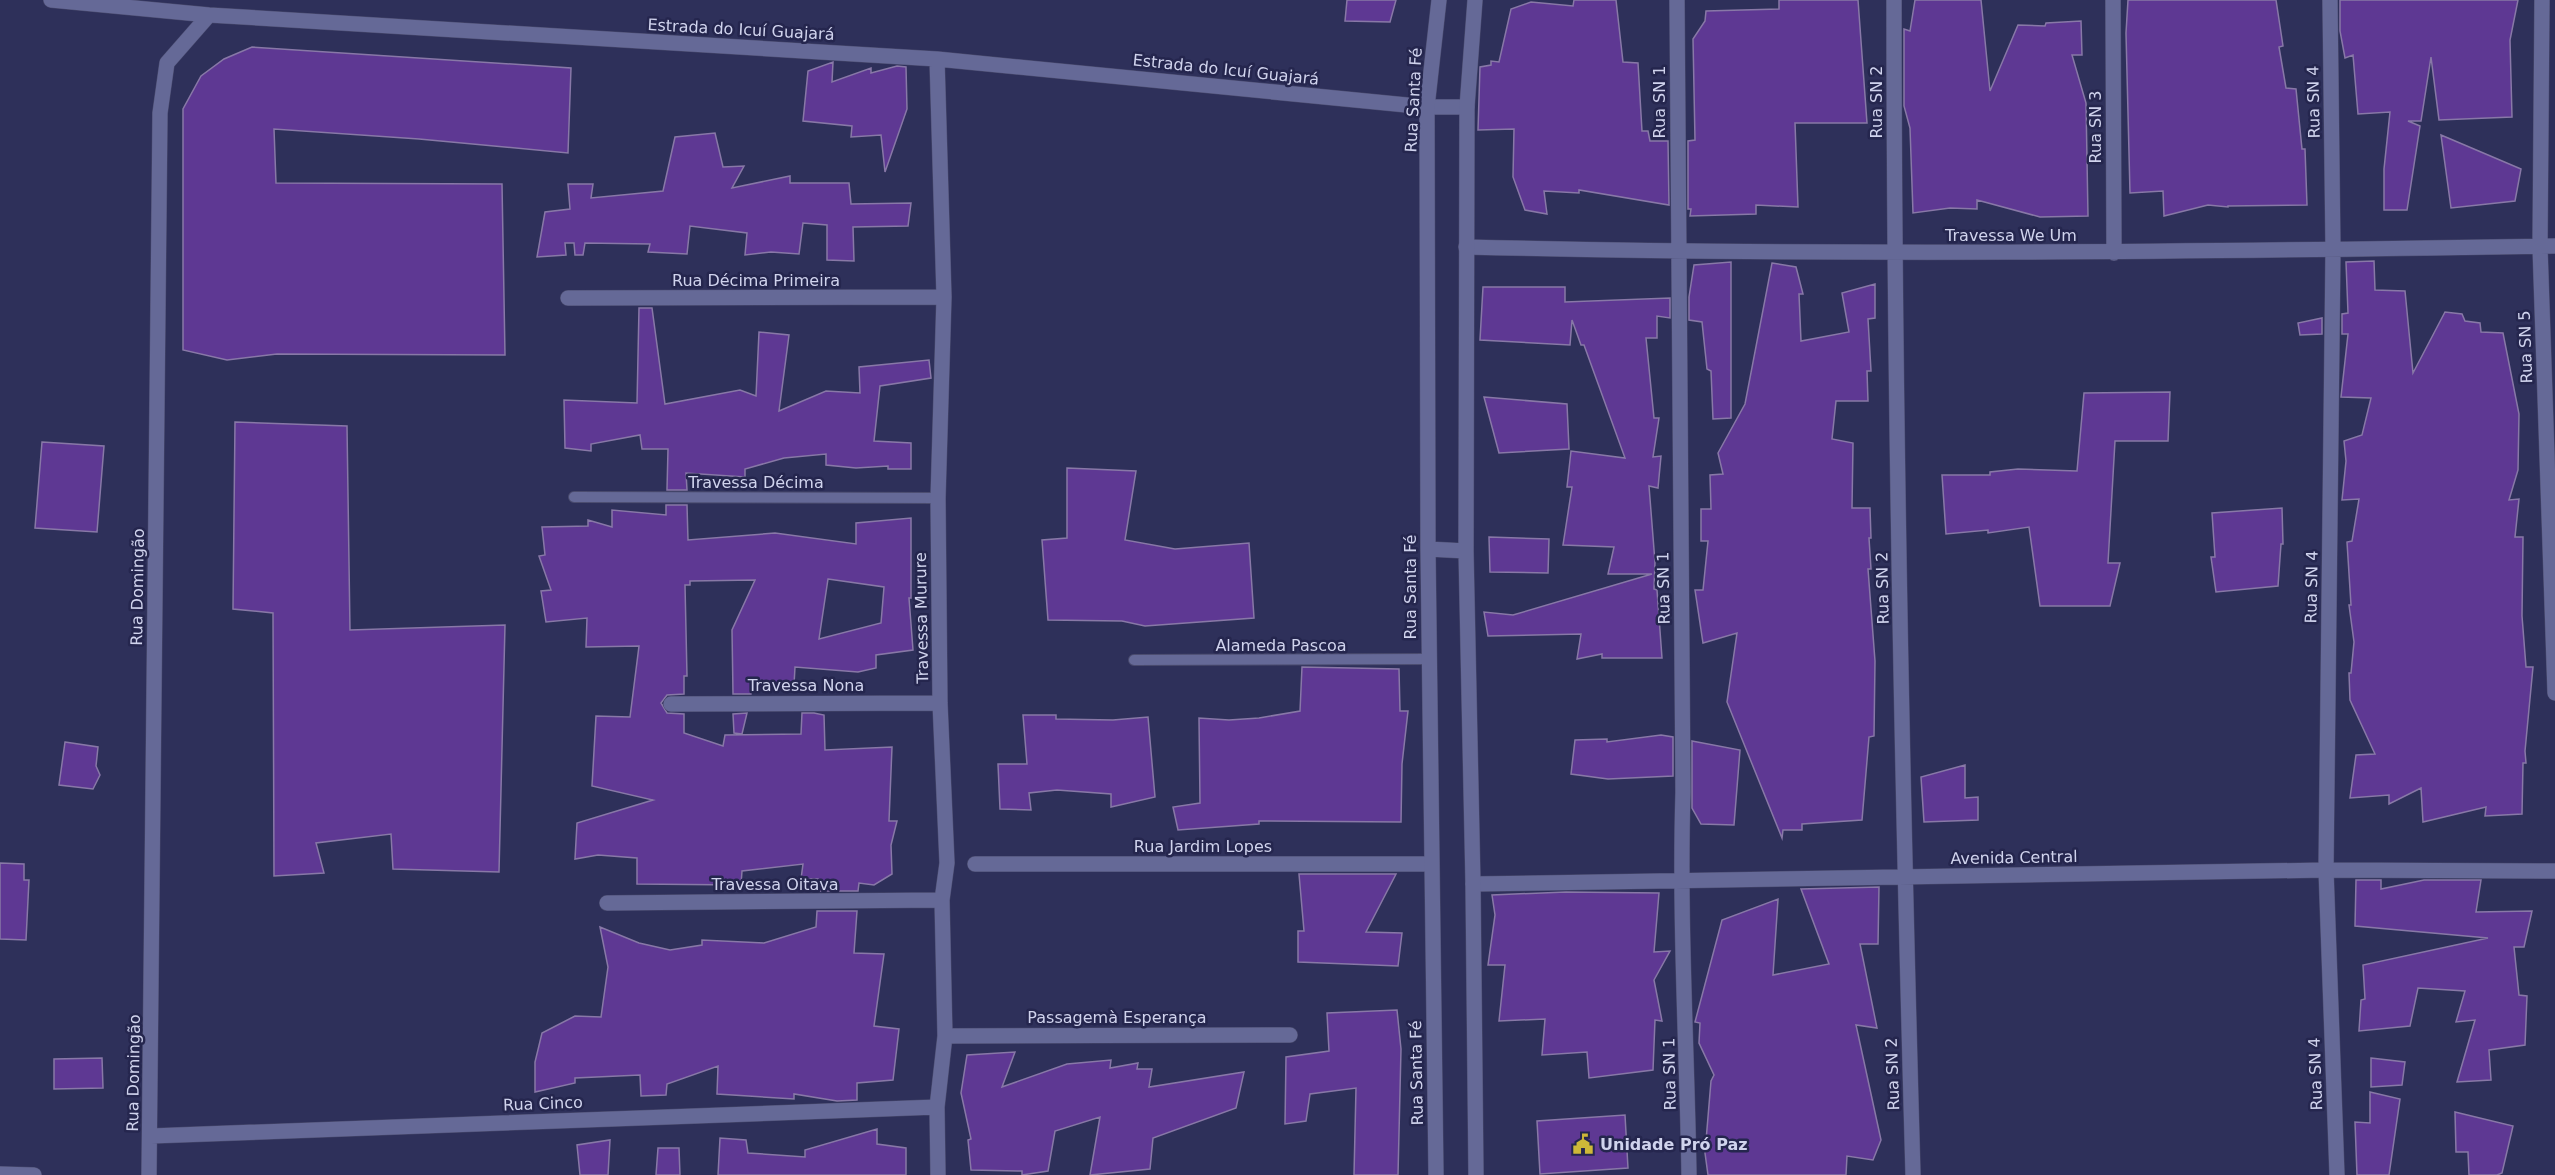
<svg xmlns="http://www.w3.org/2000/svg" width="2555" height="1175" viewBox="0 0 2555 1175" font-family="'DejaVu Sans',sans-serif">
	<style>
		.building { fill: #5e3893; stroke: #8878a7; stroke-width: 1.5; fill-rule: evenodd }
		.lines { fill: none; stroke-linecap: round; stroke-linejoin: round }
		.service-casing { stroke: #4b4c6f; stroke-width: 12 }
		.minor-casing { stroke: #4b4c6f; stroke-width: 16 }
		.tertiary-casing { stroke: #4b4c6f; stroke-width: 16 }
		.service { stroke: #656997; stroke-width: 10 }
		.minor { stroke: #656997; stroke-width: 15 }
		.tertiary { stroke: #656997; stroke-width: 15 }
		.labels { text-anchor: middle; stroke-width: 5; stroke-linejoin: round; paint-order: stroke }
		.street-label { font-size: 16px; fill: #d0d3ed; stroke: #25264e }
		.poi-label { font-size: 16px; font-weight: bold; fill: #d0d3ed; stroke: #25264e; text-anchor: start }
	</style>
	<rect width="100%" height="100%" fill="#2e305a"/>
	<!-- building -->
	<path class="building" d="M1347 0H1396L1390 22 1345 21Z
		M1574 0H1616L1623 62 1638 63 1642 131H1648L1650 141H1668L1669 205 1579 190V193L1544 191 1547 214 1525 210 1513 177 1514 129 1478 130 1480 67 1491 65V61L1499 62 1511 9 1531 2 1573 6Z
		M1779 0H1858L1867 123H1795L1798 207 1756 205V214L1690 216 1691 209H1688V141L1695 140 1693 39 1705 21 1706 11 1779 9Z
		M1915 0H1981L1990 91 2018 25 2045 26 2046 23 2081 21 2082 55H2072L2086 103 2088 216 2040 217 1977 200V209L1950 208 1913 213 1910 128 1904 106V29L1910 31Z
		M2128 0H2276L2283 46 2279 47 2286 88 2296 89 2302 149H2305L2307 205 2228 206V207L2208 205 2164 216 2163 191 2130 193 2126 33Z
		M2340 0H2518L2510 40 2512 117 2439 120 2431 57 2421 121H2408L2420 126 2407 210H2384V169L2390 112 2358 114 2353 55 2345 58 2340 31Z
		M252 47 571 68 568 153 419 139 274 129 276 183 502 184 505 355 277 354 227 360 183 350V109L201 76 224 59Z
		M833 62 832 82 871 68V73L897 66 906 67 907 109 885 172 881 135 851 137 852 126 803 121 808 71Z
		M715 133 723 167 744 166 732 188 790 176V183H849L851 204 911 203 908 226 853 227 854 261 827 260V225L803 223 799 254 771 252 745 255 747 233 690 226 687 254 648 252 650 244 585 243 583 255H575L574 243H565L566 255 537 257 545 212 570 209 568 184H593L591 198 663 191 675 137Z
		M2441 135 2521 169 2515 201 2451 208Z
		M2374 261 2375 290 2405 291 2413 373 2445 312 2462 314 2465 321 2480 323 2481 332 2503 333 2519 414 2518 470 2509 500 2519 499 2515 537H2523L2522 616 2526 667H2533L2525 751 2526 763H2523L2522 814 2485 816 2486 807 2423 822 2421 788 2389 804V795L2350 798 2356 755 2375 754 2350 700 2349 673H2351L2354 642 2349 605H2351L2347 542 2352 541 2359 499 2342 500 2346 461 2344 441 2362 435 2371 398 2341 397 2348 334H2342V314L2348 313 2346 262Z
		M1731 262V418L1713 419 1711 371 1707 369 1702 322 1689 320V297L1694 265Z
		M1772 263 1796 267 1803 294H1799L1801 341 1849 332 1842 293 1875 284V318L1868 319 1871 371H1867L1868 401H1836L1832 439 1853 443 1852 508H1870L1871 538H1869L1871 569H1868L1875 661 1874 736 1869 737 1862 820 1802 824V830H1783L1782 838 1727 702 1737 633 1703 643 1695 590H1703L1708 541H1701V509H1711L1710 475 1723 474 1718 453 1745 404Z
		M1483 287H1565V302L1670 298V318L1657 316V338H1646L1654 418H1659L1653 457 1661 456 1658 488 1649 486 1655 562 1654 589 1657 590 1662 658H1602V654L1577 659 1581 634 1488 636 1484 612 1513 615 1652 574H1608L1614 547 1563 545 1572 487H1567L1571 451 1625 458 1584 345H1581L1572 320 1570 345 1480 340Z
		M639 308H652L665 404 740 390 756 396 759 332 789 335 779 411 826 391 860 393 859 367 929 360 931 378 880 386 874 441 911 443V469H888V466L856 468 826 465V454L784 458 745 469V477L686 473 687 490H667L668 449H642L640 435 591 444V451L565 448 564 400 637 403Z
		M2322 318V334L2300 335 2298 323Z
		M2170 392 2168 441H2115L2108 563H2120L2110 606H2040L2029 527 1988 533V530L1946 534 1942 475H1990V472L2018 469 2077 471 2084 393Z
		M1484 397 1567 404 1569 449 1499 453Z
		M235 422 347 426 350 630 505 625 499 872 393 869 391 834 316 843 324 873 274 876 273 613 233 609Z
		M42 442 104 446 97 532 35 528Z
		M1067 468 1136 471 1125 540 1175 549 1249 543 1254 618 1145 626 1122 621 1048 620 1042 540 1067 538Z
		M666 505H687L688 540 775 533 856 544V523L911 518V598H909L913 650 876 655V668L858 672 795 667 794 685 752 690 751 694H733L732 630 755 580 690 581V585H685L687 676H684V694L667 695 661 703 667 713 684 714V733L723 746 725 735 801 734 802 713H814L824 715 825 750 892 747 889 821H897L891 845 892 874 874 885 859 883 858 891H818V879H801L803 864 742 871 741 885 637 884V858L598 855 575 859 577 823 653 800 592 786 596 716 630 717 639 646 586 647 587 618 546 622 541 591 551 590 539 556 545 555 542 527 588 526V520L612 527V510L666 515ZM828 579 884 587 881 623 819 639Z
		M2282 508 2283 544H2281L2278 586 2216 592 2211 557H2215L2212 513Z
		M1489 537 1549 539 1548 573 1490 572Z
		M1302 667 1399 669 1400 711H1408L1402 764 1401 822 1259 821V824L1178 830 1173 807 1200 803 1199 718 1229 720 1259 718 1300 711Z
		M747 713 742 734 734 733 733 714Z
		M1023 715H1056V719L1113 720 1148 717 1155 797 1111 807V794L1057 790 1029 793 1031 810 1000 809 998 764H1027Z
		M1661 735 1673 737V776L1608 779 1571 774 1575 740 1607 739V742Z
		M1692 741 1740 750 1734 825 1701 824 1692 808Z
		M65 742 98 747 96 766 100 775 93 789 59 785Z
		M1965 765V798L1978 797V820L1924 822 1921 777Z
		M0 863 24 864V880H29L26 940 0 939Z
		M1299 874H1396L1366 932 1402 933 1398 966 1298 962V931H1304Z
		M2356 880H2381V889L2424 880H2481L2476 912 2532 911 2524 947H2514L2519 995 2527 996 2525 1045 2489 1050 2491 1080 2457 1082 2475 1020 2456 1022 2465 991 2418 988 2410 1026 2359 1031 2361 1000 2365 999 2363 965 2488 938 2355 926Z
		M1879 887 1878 944H1860L1877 1028 1856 1025 1881 1140 1873 1160 1847 1156 1846 1175H1708L1705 1153 1711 1081 1714 1075 1699 1043 1700 1023 1695 1022 1722 920 1778 899 1773 975 1829 964 1801 889Z
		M1566 892 1659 893 1654 952 1670 951 1654 980 1662 1021 1655 1020 1653 1070 1589 1078 1587 1052 1542 1055 1545 1019 1499 1021 1505 965H1488L1495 915 1492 895Z
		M817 911H857L854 953 884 954 874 1026 899 1029 893 1080 857 1083V1100L837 1101 794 1094V1099L717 1094 718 1066 667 1084 666 1095 641 1096 640 1075 575 1078V1083L535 1092V1062L542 1033 575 1016 601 1017 608 967 600 927 639 943 670 950 702 945V940L764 943 816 927Z
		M1397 1010 1401 1049 1398 1175H1354L1356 1088 1310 1094 1306 1121 1285 1124 1286 1057 1329 1051 1327 1013Z
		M1015 1052 1002 1087 1067 1064 1111 1060 1110 1068 1138 1063 1137 1069H1152L1149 1087 1244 1072 1236 1108 1153 1138 1150 1169 1090 1175 1100 1117 1055 1131 1048 1171 1022 1175V1171L971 1170 968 1140 971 1139 961 1093 967 1055Z
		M102 1058 103 1088 54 1089V1059Z
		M2371 1058 2405 1062 2402 1085 2371 1087Z
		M2370 1092 2400 1099 2389 1175H2357L2355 1122 2370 1123Z
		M2455 1112 2513 1126 2502 1173 2497 1175H2469L2468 1152H2456Z
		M1625 1115 1628 1168 1540 1174 1537 1121Z
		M877 1129V1144L906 1148V1175H718L720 1138 746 1140 748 1153 805 1157V1150Z
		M610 1140 608 1175H580L577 1145Z
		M658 1148H679L680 1175H656Z"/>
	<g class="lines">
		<!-- service casing -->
		<g class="service-casing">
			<path id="service" d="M574 497 938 498
				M1134 660 1429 659"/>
		</g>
		<!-- minor casing -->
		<g class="minor-casing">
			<path id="minor" d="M51 0 209 15 937 59 1427 107H1467
				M1677 0 1683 792C1679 919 1687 1047 1689 1175
				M1894 0C1894 392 1902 783 1913 1175
				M2113 0 2114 253
				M2330 0 2333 250 2326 870 2337 1175
				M2542 0 2540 247 2555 693
				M937 59 944 297 938 498 940 703 947 863 942 900 945 1036 937 1107 938 1175
				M1466 247C1829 256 2192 252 2555 246
				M568 298 944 297
				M671 704 940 703
				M975 864H1431
				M1473 884 2326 870 2555 871
				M607 903 942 900
				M945 1036 1290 1035
				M151 1136 937 1107
				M0 1174 34 1175
				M149 1175 160 113 167 63 209 15"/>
		</g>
		<!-- tertiary casing -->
		<g class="tertiary-casing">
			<path id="tertiary" d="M1475 0 1467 107 1466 551 1473 884 1476 1175
				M1428 549 1466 551
				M1436 1175 1428 549 1427 107 1439 0"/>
		</g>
		<!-- service -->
		<use href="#service" class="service"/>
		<!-- minor -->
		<use href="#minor" class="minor"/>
		<!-- tertiary -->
		<use href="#tertiary" class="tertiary"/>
	</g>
	<!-- icons -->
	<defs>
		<g id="civic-bare" transform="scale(1.62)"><path d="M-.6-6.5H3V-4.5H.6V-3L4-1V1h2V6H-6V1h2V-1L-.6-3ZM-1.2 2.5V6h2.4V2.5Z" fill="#ceb838" stroke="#25264e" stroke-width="2.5" paint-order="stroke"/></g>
	</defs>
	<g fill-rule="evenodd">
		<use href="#civic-bare" x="1583" y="1144"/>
	</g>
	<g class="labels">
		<!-- street labels -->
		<g class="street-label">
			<text transform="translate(741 29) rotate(3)" y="6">Estrada do Icuí Guajará</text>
			<text transform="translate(1226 69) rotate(6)" y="6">Estrada do Icuí Guajará</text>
			<text transform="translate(1413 100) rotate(-87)" y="6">Rua Santa Fé</text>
			<text transform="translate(1659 102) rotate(-90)" y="6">Rua SN 1</text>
			<text transform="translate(1876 102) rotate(-90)" y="6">Rua SN 2</text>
			<text transform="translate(2313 102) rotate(-91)" y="6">Rua SN 4</text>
			<text transform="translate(2095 127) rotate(-90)" y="6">Rua SN 3</text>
			<text x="2011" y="241">Travessa We Um</text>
			<text x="756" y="286">Rua Décima Primeira</text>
			<text transform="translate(2525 347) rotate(-92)" y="6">Rua SN 5</text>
			<text x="756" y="488">Travessa Décima</text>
			<text transform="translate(137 587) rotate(-89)" y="6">Rua Domingão</text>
			<text transform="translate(1410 587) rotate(-90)" y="6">Rua Santa Fé</text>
			<text transform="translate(2311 587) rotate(-89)" y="6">Rua SN 4</text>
			<text transform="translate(1663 588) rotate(-91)" y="6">Rua SN 1</text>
			<text transform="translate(1882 588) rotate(-91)" y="6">Rua SN 2</text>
			<text transform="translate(921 618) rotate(-91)" y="6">Travessa Murure</text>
			<text x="1281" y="651">Alameda Pascoa</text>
			<text x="806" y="691">Travessa Nona</text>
			<text x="1203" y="852">Rua Jardim Lopes</text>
			<text transform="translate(2014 857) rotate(-1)" y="6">Avenida Central</text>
			<text x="775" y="890">Travessa Oitava</text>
			<text x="1117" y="1023">Passagemà Esperança</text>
			<text transform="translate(133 1073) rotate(-89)" y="6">Rua Domingão</text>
			<text transform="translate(1416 1073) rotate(-91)" y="6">Rua Santa Fé</text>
			<text transform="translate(1669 1074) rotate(-91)" y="6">Rua SN 1</text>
			<text transform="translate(1892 1074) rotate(-92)" y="6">Rua SN 2</text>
			<text transform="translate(2315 1074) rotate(-92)" y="6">Rua SN 4</text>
			<text transform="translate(543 1103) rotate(-2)" y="6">Rua Cinco</text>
		</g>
		<!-- poi labels -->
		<g class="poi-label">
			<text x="1600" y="1150">Unidade Pró Paz</text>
		</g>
	</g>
</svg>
